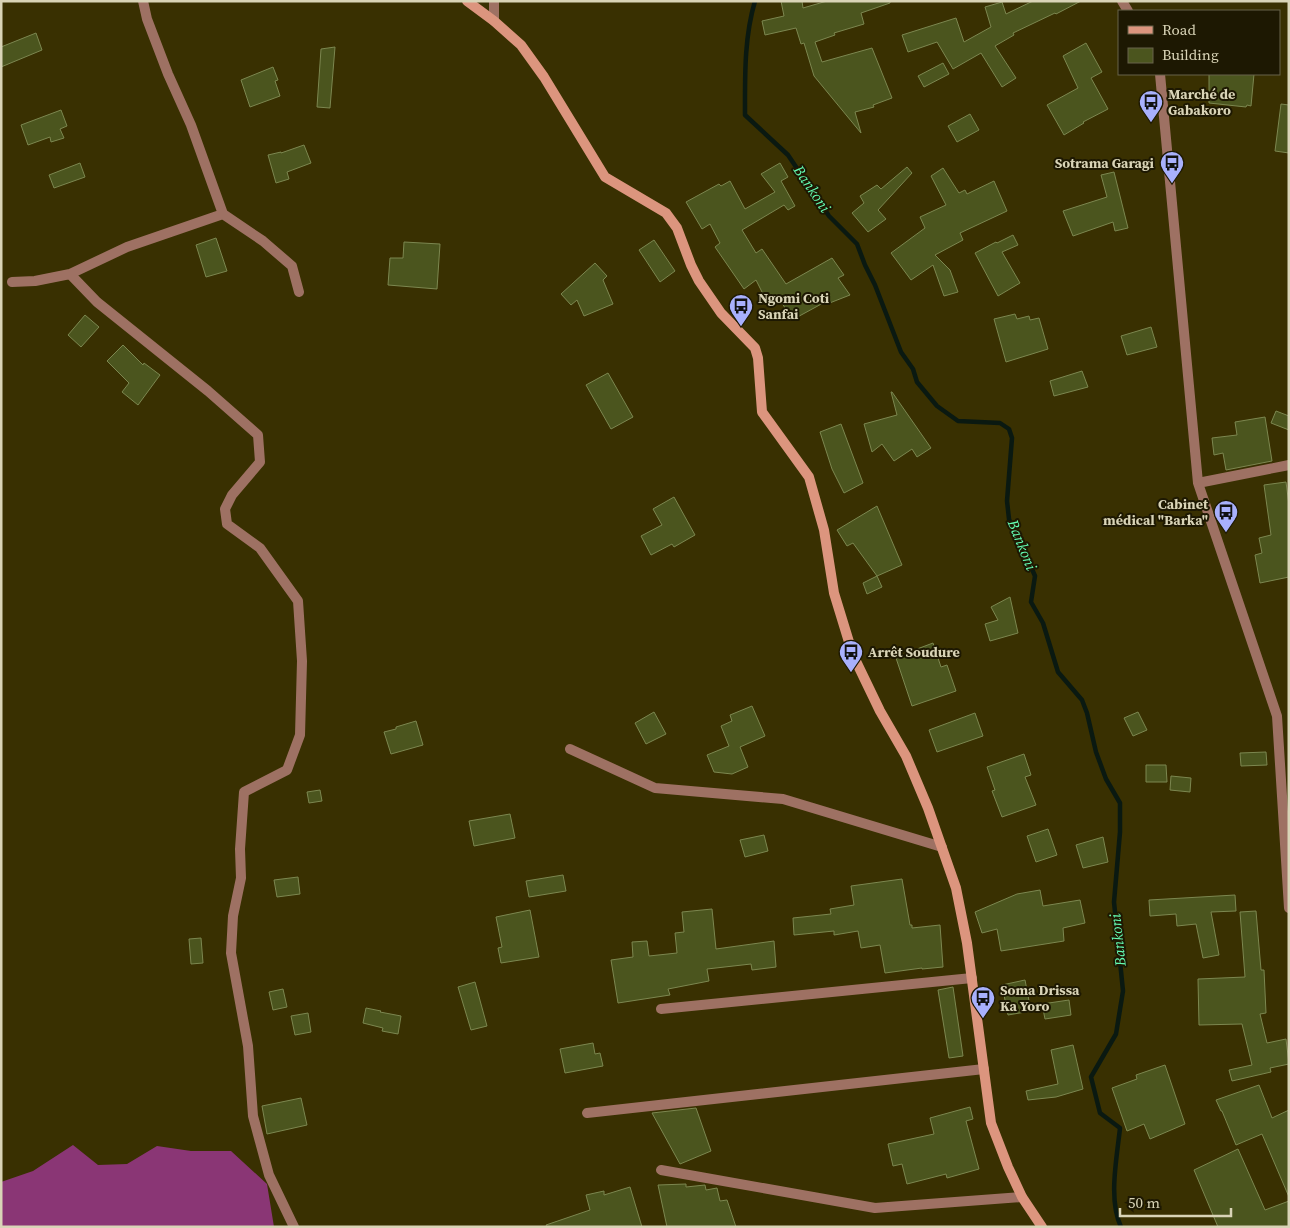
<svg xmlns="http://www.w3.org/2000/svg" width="1290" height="1228" viewBox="0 0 1290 1228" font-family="'Source Serif 4',serif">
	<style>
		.forest { fill: #8a3675 }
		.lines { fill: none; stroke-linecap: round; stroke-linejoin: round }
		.stream { stroke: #0a1911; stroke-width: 4.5 }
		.building { fill: #4b551e; stroke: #7c8750 }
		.street { stroke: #9e7163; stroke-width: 10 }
		.secondary { stroke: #dc957e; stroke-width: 10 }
		.labels { text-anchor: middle; stroke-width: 4; stroke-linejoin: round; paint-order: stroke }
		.poi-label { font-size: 14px; font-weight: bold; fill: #d9d4b7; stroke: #1d1802; text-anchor: start }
		.water-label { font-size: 15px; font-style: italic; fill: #64fbb1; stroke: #1d1802 }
	</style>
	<rect width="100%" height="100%" fill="#393001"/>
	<!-- forest -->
	<path class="forest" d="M73 1145 98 1165 127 1164 157 1146 191 1151H231L267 1184 274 1227H1V1182L33 1171Z"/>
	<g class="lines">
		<!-- stream -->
		<path class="stream" d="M755 1C744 38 745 77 745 115L788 155 829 216 857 244 865 265 875 285 901 352 913 369 917 382 937 406 958 421 1000 423 1009 429 1012 438 1007 501 1009 519 1013 531 1025 553 1035 576 1031 602 1043 623 1058 672 1082 700 1087 713 1096 752 1106 779 1120 803V832L1114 902 1123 991 1116 1034 1091 1077 1100 1113 1120 1128C1117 1157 1108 1200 1121 1227"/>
	</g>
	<!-- building -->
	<path class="building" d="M781 1H802L803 8 827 1H890V3L861 13 864 24 834 33 835 35 815 42 822 62 872 48 892 98 873 105 874 107 855 112 861 133 814 76 804 43 801 44 796 28 765 35 762 21 784 16Z
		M1033 1H1081L1056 14 1055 13 1013 33 1014 35 995 46 1016 78 1002 87 981 53 953 69 937 42 908 52 902 35 956 18 964 42 991 27 985 7 1002 2 1006 14Z
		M36 33 42 50 1 67V47Z
		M1086 43 1102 72 1091 78 1108 109 1083 122 1084 123 1064 135 1047 105 1078 88 1063 56Z
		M335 47 330 108 317 107 321 49Z
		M943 63 949 74 924 87 918 76Z
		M273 67 278 80 275 81 280 96 250 107 241 80Z
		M1209 74H1254L1251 106 1247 105 1246 107 1209 103Z
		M1281 104 1289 105V153L1275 151Z
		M61 110 67 126 60 129 64 138 51 142 50 137 28 145 21 125Z
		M970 114 979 130 957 142 948 126Z
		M304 145 311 163 287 172 289 179 276 183 268 155 281 152V153Z
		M80 163 85 177 54 188 49 175Z
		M780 163 788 177 781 181 795 206 788 210 784 205 742 230 756 253 762 249 786 284 832 258 844 275 838 278 850 295 827 304 825 302 792 320 778 296 767 302 756 280 744 289 715 247 720 243 710 224 702 229 686 202 719 184 721 186 730 181 745 209 775 192 761 174Z
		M907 167 912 173 878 210 886 219 868 232 852 213 864 203 860 196 877 185 881 189Z
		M943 168 959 193 965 190 967 194 994 181 1007 211 960 233 963 240 935 255 950 270 958 292 944 296 933 265 911 280 891 253 925 228 920 217 946 205 931 176Z
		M1114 172 1128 228 1115 231 1113 222 1073 236 1063 211 1107 197 1101 175Z
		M1013 235 1018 245 1002 252 1020 283 998 296 975 253 996 242 997 243Z
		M216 238 227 271 206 277 196 245Z
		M654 240 675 271 660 282 639 250Z
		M404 242 440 244 437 289 388 285 390 258H403Z
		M595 263 607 276 603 280 613 304 584 316 577 300 571 305 561 294Z
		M1015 314 1017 319 1029 316 1030 320 1039 318 1048 349 1006 362 994 319Z
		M85 315 99 327 81 347 68 335Z
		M1151 327 1157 347 1127 355 1121 336Z
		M123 345 143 365 144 363 160 375 138 405 122 392 129 383 107 361Z
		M1082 371 1088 387 1054 396 1050 381Z
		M608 373 633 417 611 429 586 385Z
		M891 392H892L931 448 917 457 912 449 894 461 882 444 872 452 864 424 897 415Z
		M1276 411 1289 416V430L1271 423Z
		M1265 417 1272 461 1226 470 1223 453 1214 455 1212 438 1237 435 1235 422Z
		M841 424 863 483 844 493 832 469 820 432Z
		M1286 482 1289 505V577L1260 583 1255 555 1262 553 1259 538 1271 535 1264 485Z
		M674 497 695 535 674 547 672 544 651 555 641 536 662 525 653 509Z
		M877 506 902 565 877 576 853 543 847 546 837 530Z
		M877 576 882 587 867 594 863 583Z
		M1010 597 1018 633 990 641 985 624 998 620 991 607Z
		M933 643 941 667 947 665 956 691 912 706 896 658 918 651 917 649Z
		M752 706 765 736 740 747 748 767 732 774 714 772 707 755 729 746 721 726 732 721 730 715Z
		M654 712 666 734 646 744 635 723Z
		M1138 712 1147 730 1133 736 1124 718Z
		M975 713 983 736 937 752 929 730Z
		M416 721 423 745 391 754 384 732 396 729V727Z
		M1266 752 1267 765 1241 766 1240 753Z
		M1024 754 1031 775 1025 777 1036 805 1002 817 992 791 995 790 987 767Z
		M1146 765H1166L1167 782H1146Z
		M1171 776 1191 778 1190 792 1170 790Z
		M320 790 322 801 309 803 307 792Z
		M510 814 515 838 474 846 469 821Z
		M1048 829 1057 855 1036 862 1027 836Z
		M764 835 768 851 745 857 740 840Z
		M1103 837 1108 862 1083 868 1076 845Z
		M563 875 566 891 529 897 526 881Z
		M298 877 300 894 277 897 274 880Z
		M902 879 910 925H912V928L940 925 943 967 922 969V968L885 973 880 945 861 948 858 931 834 935V931L794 935 793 918 831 914 830 909 854 905 851 886Z
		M1040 890 1043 906 1080 900 1085 923 1063 928 1064 941 1001 951 997 929 982 933 975 912 1017 894Z
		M1235 895 1236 911 1211 912 1219 955 1203 958 1196 924 1177 926 1176 914 1150 916 1149 900Z
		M712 909 716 949 774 941 776 967 752 970 751 964 707 969 709 981 668 989 670 995 618 1003 611 960 633 957 632 942 647 941 649 956 677 953 675 933 684 932 682 912Z
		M530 910 539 957 501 963 498 948 502 947 496 917Z
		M1256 911 1261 970H1264L1266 1013 1260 1014 1267 1043 1286 1039 1289 1064 1270 1068 1271 1072 1232 1081 1229 1070 1252 1065 1242 1024 1199 1025 1198 979 1245 977 1240 912Z
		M201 938 203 963 191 964 189 939Z
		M1025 980 1031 1011 1008 1015 1002 985Z
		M475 982 487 1026 471 1030 458 987Z
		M953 987 963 1056 949 1058 938 990Z
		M283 989 287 1007 273 1010 269 992Z
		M1069 1000 1071 1015 1045 1019 1042 1004Z
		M366 1008 381 1011 380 1012 401 1016 398 1034 382 1031 383 1028 363 1023Z
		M308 1013 311 1032 295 1035 291 1016Z
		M593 1043 595 1054 600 1053 603 1066 565 1073 560 1049Z
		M1073 1045 1083 1089 1056 1097 1028 1100 1026 1091 1058 1084 1051 1050Z
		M1165 1065 1185 1124 1150 1139 1144 1124 1127 1131 1112 1088 1137 1079 1136 1075Z
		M1259 1085 1272 1118 1289 1110V1197L1262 1134 1236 1145 1222 1111H1221L1216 1100Z
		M301 1098 307 1125 267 1134 262 1106Z
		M970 1107 973 1119 966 1121 979 1169 947 1178 946 1174 907 1184 902 1164 893 1166 888 1144 934 1134 930 1118Z
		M696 1108 711 1151 680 1164 652 1113Z
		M1238 1149 1265 1210 1289 1201V1227H1218L1194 1170Z
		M686 1184V1187L705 1185 706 1190 717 1188 720 1201 727 1200 736 1227H667L658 1185Z
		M630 1187 642 1227H547L546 1225 590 1210 586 1195 604 1191V1195Z"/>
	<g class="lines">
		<!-- street -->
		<path class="street" d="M143 1 147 19 168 74 191 125 223 214 263 241 292 266 299 292
			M1122 1 1128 11
			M494 21V1
			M1160 74 1198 483 1277 716 1289 908
			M70 274 97 302 208 391 258 435 260 462 232 495 225 509 227 524 260 548 298 601 302 661 300 735 287 770 244 792 240 849 241 878 233 916 231 953 248 1046 253 1116 269 1175 294 1227
			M12 282 35 281 70 274 127 247 223 214
			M1198 483 1289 465
			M570 749 655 788 783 799 942 847
			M661 1009 972 978
			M587 1113 984 1069
			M661 1170 875 1208 1022 1197"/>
		<!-- secondary -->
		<path class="secondary" d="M467 1 494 21 521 45 544 77 605 177 666 213 677 228 691 265 699 281 721 313 755 348 758 358 762 412 809 477 824 530 834 593 853 655 880 711 906 756 928 808 956 888 967 943 991 1123 1008 1167 1022 1197 1042 1227"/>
	</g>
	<!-- icons -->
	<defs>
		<g id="bus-pin" transform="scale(1.25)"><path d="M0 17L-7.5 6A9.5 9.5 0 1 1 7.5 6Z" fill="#a8b0fc" stroke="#1d1802"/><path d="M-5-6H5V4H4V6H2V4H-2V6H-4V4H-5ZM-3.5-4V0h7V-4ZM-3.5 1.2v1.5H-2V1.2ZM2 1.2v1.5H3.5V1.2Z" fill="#111"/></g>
	</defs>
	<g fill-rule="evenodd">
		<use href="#bus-pin" x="1151" y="102"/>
		<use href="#bus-pin" x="1172" y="163"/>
		<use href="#bus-pin" x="741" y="306"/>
		<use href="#bus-pin" x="1226" y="512"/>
		<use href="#bus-pin" x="851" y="652"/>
		<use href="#bus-pin" x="983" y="998"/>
	</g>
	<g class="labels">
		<!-- poi labels -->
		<g class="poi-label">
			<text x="1168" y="99">Marché de<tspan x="1168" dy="16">Gabakoro</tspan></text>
			<text x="1154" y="168" text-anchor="end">Sotrama Garagi</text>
			<text x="758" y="303">Ngomi Coti<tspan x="758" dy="16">Sanfai</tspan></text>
			<text x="1208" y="509" text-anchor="end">Cabinet<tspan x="1208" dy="16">médical "Barka"</tspan></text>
			<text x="868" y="657">Arrêt Soudure</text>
			<text x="1000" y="995">Soma Drissa<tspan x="1000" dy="16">Ka Yoro</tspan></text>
		</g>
		<!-- water labels -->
		<g class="water-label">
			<text transform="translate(812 189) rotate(56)" y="5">Bankoni</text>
			<text transform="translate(1022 545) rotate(68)" y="5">Bankoni</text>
			<text transform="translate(1118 940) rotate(-96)" y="5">Bankoni</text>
		</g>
	</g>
	<!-- border -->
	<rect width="1290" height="1228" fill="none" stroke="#d9d4b7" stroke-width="5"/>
	<!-- legend -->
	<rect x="1118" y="10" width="162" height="65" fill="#1d1802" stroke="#68634a"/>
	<rect x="1128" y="26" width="25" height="8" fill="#dc957e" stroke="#68634a"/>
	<text x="1162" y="35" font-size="15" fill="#d9d4b7">Road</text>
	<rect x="1128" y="48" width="25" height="15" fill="#4b551e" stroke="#68634a"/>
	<text x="1162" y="60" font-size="15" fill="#d9d4b7">Building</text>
	<!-- scale -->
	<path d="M1120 1208v8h111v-8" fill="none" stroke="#d9d4b7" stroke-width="2.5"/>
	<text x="1128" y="1208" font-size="15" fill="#d9d4b7" stroke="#1d1802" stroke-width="4" paint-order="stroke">50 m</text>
</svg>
